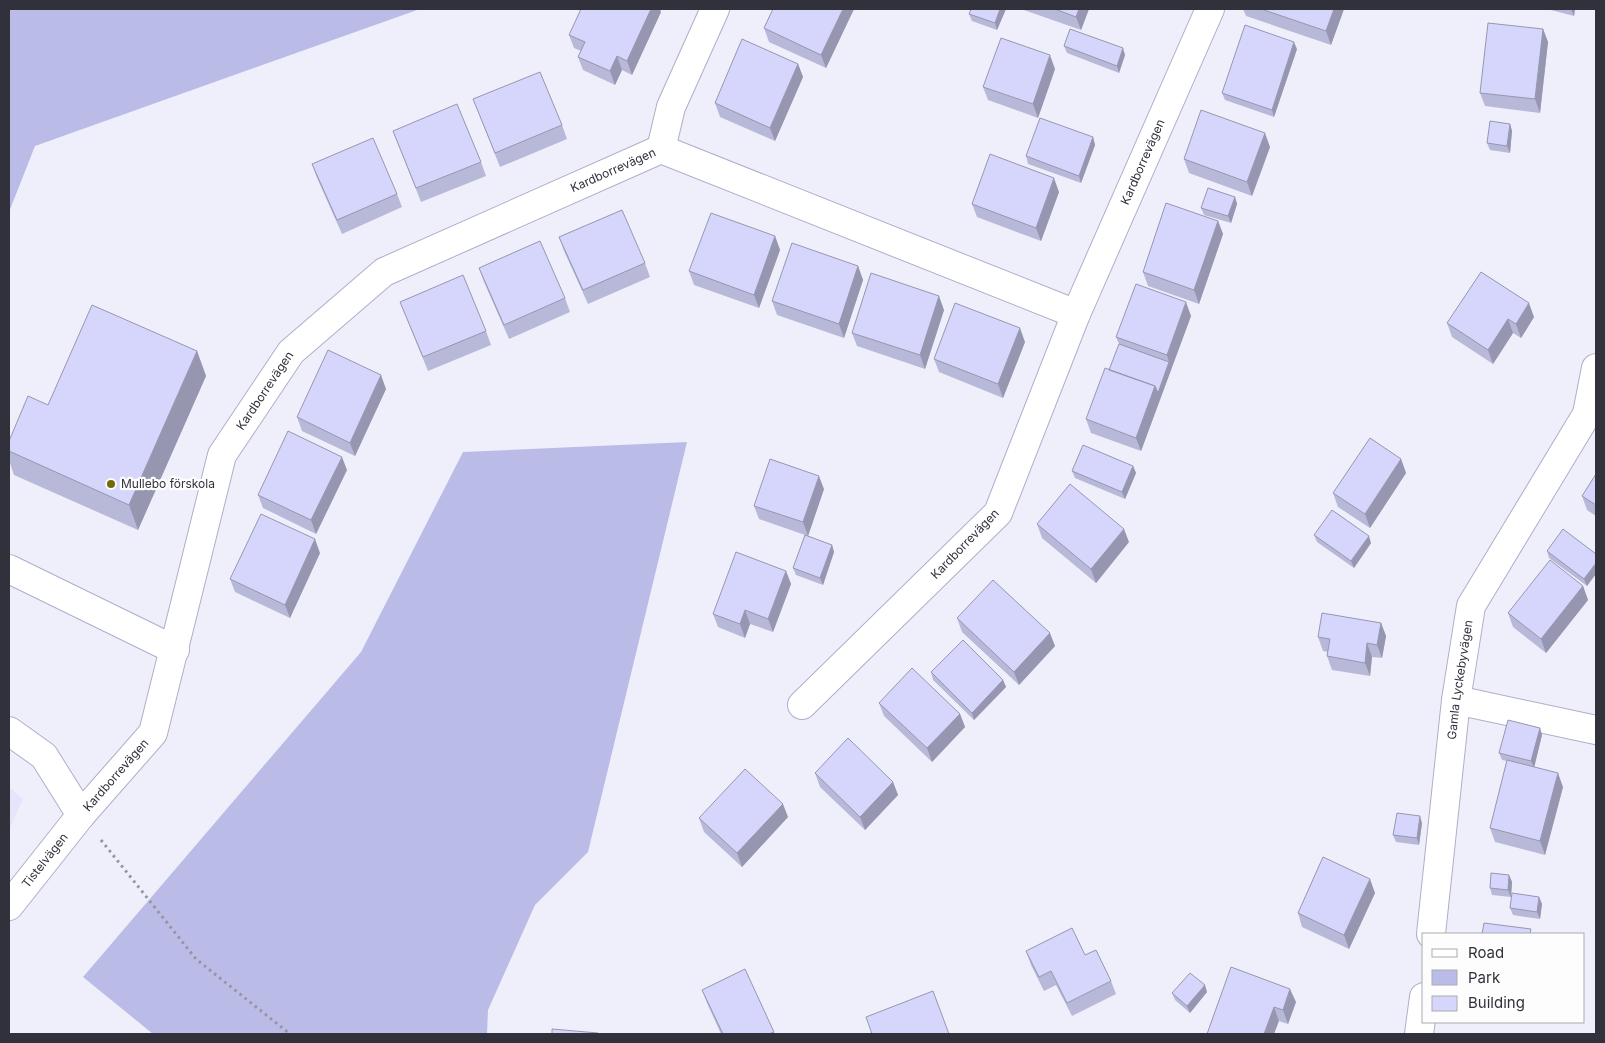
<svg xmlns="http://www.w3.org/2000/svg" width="1605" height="1043" viewBox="0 0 1605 1043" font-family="Inter,sans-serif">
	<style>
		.built { fill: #e4e4fa }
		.green { fill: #bbbbe8 }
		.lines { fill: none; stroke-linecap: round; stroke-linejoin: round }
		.street-casing { stroke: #aeaeca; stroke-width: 30 }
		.path { stroke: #9595a0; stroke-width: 3; stroke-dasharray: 2.5 4; stroke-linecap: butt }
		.street { stroke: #fff; stroke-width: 28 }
		.wall { fill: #b8b8d9 }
		.shaded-wall { fill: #9696b0 }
		.building { fill: #d6d6fc; stroke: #9696b0 }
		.poi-dot { fill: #736b05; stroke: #fdfdfd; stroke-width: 2 }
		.labels { text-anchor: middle; stroke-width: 4.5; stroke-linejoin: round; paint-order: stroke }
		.street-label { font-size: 12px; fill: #31313c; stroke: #fdfdfd }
		.poi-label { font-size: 12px; fill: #31313c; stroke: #fdfdfd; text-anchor: start }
	</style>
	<rect width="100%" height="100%" fill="#efeffb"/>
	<!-- built -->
	<path class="built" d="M9 787 23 799 9 830Z"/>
	<!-- green -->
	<path class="green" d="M9 9H420L35 146 9 212Z
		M687 442 588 852 535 905 488 1010 487 1034H153L83 977 361 652 463 452Z"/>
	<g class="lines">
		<!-- street casing -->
		<g class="street-casing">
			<g id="street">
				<path d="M661 149 671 107 715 9"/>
				<path id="s1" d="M1076 314 1210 9"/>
				<path d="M9 569 175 650"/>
				<path d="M1456 700 1596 730"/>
				<path d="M9 731 44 756 81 815"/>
				<path id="s2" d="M9 906 81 815 153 733 222 455 291 352 384 272 661 149 1076 314 998 513 802 705"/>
				<path id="s3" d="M1431 934 1456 700 1471 606 1587 414 1596 368"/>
				<path d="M1419 1034 1424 997"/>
			</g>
		</g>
		<!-- path -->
		<path class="path" d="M101 840 196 959 290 1034"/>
		<!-- street -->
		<use href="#street" class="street"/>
	</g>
	<!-- wall -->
	<path class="wall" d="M773 9H854L826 68 769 42 764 28Z
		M1006 9 997 30 972 21 969 14Z
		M1024 9H1089L1081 30 1024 10Z
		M1243 9H1344L1331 45 1246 16Z
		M1547 9H1575L1574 16Z
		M661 12 632 75 622 70 615 85 583 70 578 57 581 51 574 48 569 35Z
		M1543 29 1548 42 1540 113 1485 106 1480 93Z
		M1064 46 1125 55 1119 73 1067 53Z
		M1297 49 1274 117 1225 100 1222 93Z
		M798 64 803 77 775 141 720 117 715 103Z
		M1055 69 1038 118 988 100 983 87Z
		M473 99 562 125 567 139 500 167Z
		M1510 124 1512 131 1510 153 1490 150 1487 143Z
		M393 131 481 162 486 176 421 202Z
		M1093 137 1095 145 1081 183 1028 164 1026 156Z
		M1270 147 1252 196 1189 173 1184 159Z
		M312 164 397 194 402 207 342 234 317 178Z
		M1059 192 1041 241 977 217 972 204Z
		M1235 197 1237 204 1231 223 1204 215 1201 208Z
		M1218 221 1223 234 1199 304 1148 286 1143 272Z
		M775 236 780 250 759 308 694 285 689 271Z
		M559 237 645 263 650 277 588 304 564 251Z
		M858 266 863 280 844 338 777 315 772 301Z
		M479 268 565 298 570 312 509 339 484 282Z
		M400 302 486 331 491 345 428 371Z
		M944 310 925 369 857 346 852 333Z
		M1191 316 1141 451 1091 433 1086 419 1109 370 1119 344 1116 337Z
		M1534 317 1521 338 1513 333 1493 364 1452 337 1447 323Z
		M1025 342 1003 398 939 372 934 359Z
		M197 351 206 376 138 530 14 475 9 460V441L48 405Z
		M386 389 355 456 302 431 297 417Z
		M1401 459 1406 473 1370 528 1338 507 1333 493Z
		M1133 466 1136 473 1125 499 1075 478 1072 471Z
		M347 470 316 534 263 508 258 495Z
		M1596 474V516L1587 510 1582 496Z
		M824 489 808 536 832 545 834 552 823 585 796 575 793 568 805 535 759 519 754 506Z
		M1037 524 1129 542 1096 583 1042 538Z
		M1314 535 1371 543 1354 568 1317 542Z
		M1547 551 1596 554 1587 586 1549 558Z
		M320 553 290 618 235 592 230 579Z
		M786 571 791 584 773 632 750 624 745 638 718 627 713 614Z
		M1583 586 1588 600 1546 653 1513 627 1508 613Z
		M957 618 1055 646 1019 685 962 632Z
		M1381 623 1386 636 1382 658 1372 657 1370 676 1332 670 1327 656 1328 652 1323 651 1318 637Z
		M931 672 1003 680 1006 687 974 720 933 680Z
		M879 703 960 714 965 727 932 762 884 716Z
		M1540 728 1542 735 1534 767 1563 787 1545 855 1495 842 1490 828 1507 761 1502 760 1499 753Z
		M815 773 893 782 898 795 865 830 820 787Z
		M788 817 742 867 704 832 699 818Z
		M1422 823 1419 845 1396 842 1393 835Z
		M1509 875 1512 882 1511 897 1492 895 1490 888Z
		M1375 893 1349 949 1302 927 1298 913Z
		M1539 897 1542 904 1540 919 1513 915 1510 908Z
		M1026 951 1085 955 1111 981 1116 994 1072 1016 1056 985 1044 991 1031 965Z
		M1231 967 1296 1002 1288 1024 1279 1021Z
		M702 990 774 1032 775 1034H721L707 1003Z
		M1207 992 1190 1013 1175 1000 1172 993Z"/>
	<!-- shaded-wall -->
	<path class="shaded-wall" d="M651 9H660L661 12 632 75 627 61Z
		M843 9H854L826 68 821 55Z
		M1000 9H1006L997 30 995 23Z
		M1079 9H1089L1081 30 1076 17Z
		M1334 9H1344L1331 45 1326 31Z
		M1571 9H1575L1574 16Z
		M1543 29 1548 42 1540 113 1535 99Z
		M1294 42 1297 49 1274 117 1272 110Z
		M1123 48 1125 55 1119 73 1117 66Z
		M1050 55 1055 69 1038 118 1033 104Z
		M617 56 622 70 615 85 610 71Z
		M798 64 803 77 775 141 770 128Z
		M1510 124 1512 131 1510 153 1507 146Z
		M1265 133 1270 147 1252 196 1247 182Z
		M1093 137 1095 145 1081 183 1079 176Z
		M1054 178 1059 192 1041 241 1036 228Z
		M1235 197 1237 204 1231 223 1228 216Z
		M1218 221 1223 234 1199 304 1194 290Z
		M775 236 780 250 759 308 754 295Z
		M858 266 863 280 844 338 839 324Z
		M939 296 944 310 925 369 920 355Z
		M1186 302 1191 316 1141 451 1136 438 1155 386 1169 362 1167 355Z
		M1529 303 1534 317 1521 338 1516 324Z
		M1508 319 1513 333 1493 364 1488 350Z
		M1020 328 1025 342 1003 398 998 384Z
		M197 351 206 376 138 530 129 505Z
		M381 375 386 389 355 456 350 443Z
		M342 457 347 470 316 534 311 520Z
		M1401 459 1406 473 1370 528 1365 514Z
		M1133 466 1136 473 1125 499 1122 492Z
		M819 476 824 489 808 536 803 522Z
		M1124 529 1129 542 1096 583 1091 569Z
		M1369 536 1371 543 1354 568 1351 561Z
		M315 539 320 553 290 618 285 605Z
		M832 545 834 552 823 585 820 578Z
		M1596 563V574L1587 586 1584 579Z
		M786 571 791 584 773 632 768 619Z
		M1583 586 1588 600 1546 653 1541 639Z
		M745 610 750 624 745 638 740 624Z
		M1381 623 1386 636 1382 658 1377 645Z
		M1050 633 1055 646 1019 685 1014 672Z
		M1367 643 1372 657 1370 676 1365 663Z
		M1003 680 1006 687 974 720 972 713Z
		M960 714 965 727 932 762 927 748Z
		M1540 728 1542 735 1534 768 1531 761Z
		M1558 773 1563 787 1545 855 1540 841Z
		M893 782 898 795 865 830 860 817Z
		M783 804 788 817 742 867 737 853Z
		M1420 816 1422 823 1419 845 1417 838Z
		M1509 875 1512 882 1511 897 1508 890Z
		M1370 879 1375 893 1349 949 1344 935Z
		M1539 897 1542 904 1540 919 1537 912Z
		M1205 985 1207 992 1190 1013 1187 1006Z
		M1290 989 1296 1002 1288 1024 1283 1010Z
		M1274 1007 1279 1021 1274 1034H1264Z"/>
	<!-- building -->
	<path class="building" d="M581 9H651L627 61 617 56 610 71 578 57 585 42 569 35Z
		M773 9H843L821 55 764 28Z
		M971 9H1000L995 23 969 14Z
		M1055 9H1079L1076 17Z
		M1261 9H1334L1326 31Z
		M1488 23 1543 29 1535 99 1480 93Z
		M1245 25 1294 42 1272 110 1222 93Z
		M1070 29 1123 48 1117 66 1064 46Z
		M1001 38 1050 55 1033 104 983 87Z
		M742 39 798 64 770 128 715 103Z
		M540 72 562 125 495 153 473 99Z
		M457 104 481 162 416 188 393 131Z
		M1201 110 1265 133 1247 182 1184 159Z
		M1040 118 1093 137 1079 176 1026 156Z
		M1490 121 1510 124 1507 146 1487 143Z
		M373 138 397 194 337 220 312 164Z
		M990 154 1054 178 1036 228 972 204Z
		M1208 188 1235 197 1228 216 1201 208Z
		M1166 203 1218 221 1194 290 1143 272Z
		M622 210 645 263 583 290 559 237Z
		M711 213 775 236 754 295 689 271Z
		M540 241 565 298 504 325 479 268Z
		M792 243 858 266 839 324 772 301Z
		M1481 272 1529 303 1516 324 1508 319 1488 350 1447 323Z
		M871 273 939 296 920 355 852 333Z
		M463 275 486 331 423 357 400 302Z
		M1136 284 1186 302 1167 355 1116 337Z
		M955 303 1020 328 998 384 934 359Z
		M92 305 197 351 129 505 9 451V441L28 396 48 405Z
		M1119 344 1169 362 1158 393 1155 386 1109 370Z
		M328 350 381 375 350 443 297 417Z
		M1105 368 1155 386 1136 438 1086 419Z
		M288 431 342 457 311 520 258 495Z
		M1370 438 1401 459 1365 514 1333 493Z
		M1083 445 1133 466 1122 492 1072 471Z
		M770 459 819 476 803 522 754 506Z
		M1596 474V505L1582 496Z
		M1070 484 1124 529 1091 569 1037 524Z
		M1332 510 1369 536 1351 561 1314 535Z
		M261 514 315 539 285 605 230 579Z
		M1563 529 1596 554V563L1584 579 1547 551Z
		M805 535 832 545 820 578 793 568Z
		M736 552 786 571 768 619 745 610 740 624 713 614Z
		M1550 560 1583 586 1541 639 1508 613Z
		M993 580 1050 633 1014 672 957 618Z
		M1322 613 1381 623 1377 645 1367 643 1365 663 1327 656 1330 639 1318 637Z
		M963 640 1003 680 972 713 931 672Z
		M912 668 960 714 927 748 879 703Z
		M1508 720 1540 728 1531 761 1499 753Z
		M848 738 893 782 860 817 815 773Z
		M1507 760 1558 773 1540 841 1490 828Z
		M745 769 783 804 737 853 699 818Z
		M1397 813 1420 816 1417 838 1393 835Z
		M1323 857 1370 879 1344 935 1298 913Z
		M1491 873 1509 875 1508 890 1490 888Z
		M1512 893 1539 897 1537 912 1510 908Z
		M1484 923 1531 929 1530 934H1482Z
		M1072 928 1085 955 1096 950 1111 981 1067 1003 1051 971 1039 977 1026 951Z
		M1231 967 1290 989 1283 1010 1274 1007 1264 1034H1207Z
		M745 969 774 1032 769 1034H723L702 990Z
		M1190 973 1205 985 1187 1006 1172 993Z
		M933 991 949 1034H872L866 1017Z
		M552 1029 598 1033V1034H552Z"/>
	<!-- markers -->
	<circle class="poi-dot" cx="111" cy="484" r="5"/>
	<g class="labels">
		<!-- street labels -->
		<g class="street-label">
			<text dy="4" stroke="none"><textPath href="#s1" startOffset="166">Kardborrevägen</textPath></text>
			<text dy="4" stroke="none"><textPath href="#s2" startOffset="1009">Kardborrevägen</textPath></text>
			<text dy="4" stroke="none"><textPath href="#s2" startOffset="589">Kardborrevägen</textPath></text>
			<text transform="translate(965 544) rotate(-46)" y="4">Kardborrevägen</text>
			<text dy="4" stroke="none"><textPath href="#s3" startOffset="256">Gamla Lyckebyvägen</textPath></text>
			<text dy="4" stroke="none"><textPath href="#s2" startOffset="169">Kardborrevägen</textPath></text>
			<text dy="4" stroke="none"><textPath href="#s2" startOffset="58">Tistelvägen</textPath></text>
		</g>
		<!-- poi labels -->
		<g class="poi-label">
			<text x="121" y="488">Mullebo förskola</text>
		</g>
	</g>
	<!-- border -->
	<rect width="1605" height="1043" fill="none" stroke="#31313c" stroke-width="20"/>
	<!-- legend -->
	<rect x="1422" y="933" width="162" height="90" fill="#fdfdfd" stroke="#ababb0"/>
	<rect x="1432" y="949" width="25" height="8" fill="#ffffff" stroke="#ababb0"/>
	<text x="1468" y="958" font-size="15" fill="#31313c">Road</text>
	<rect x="1432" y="970" width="25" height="15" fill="#bbbbe8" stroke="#ababb0"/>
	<text x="1468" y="983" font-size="15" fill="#31313c">Park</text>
	<rect x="1432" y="996" width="25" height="15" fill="#d6d6fc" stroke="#ababb0"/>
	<text x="1468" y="1008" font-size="15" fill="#31313c">Building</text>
</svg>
